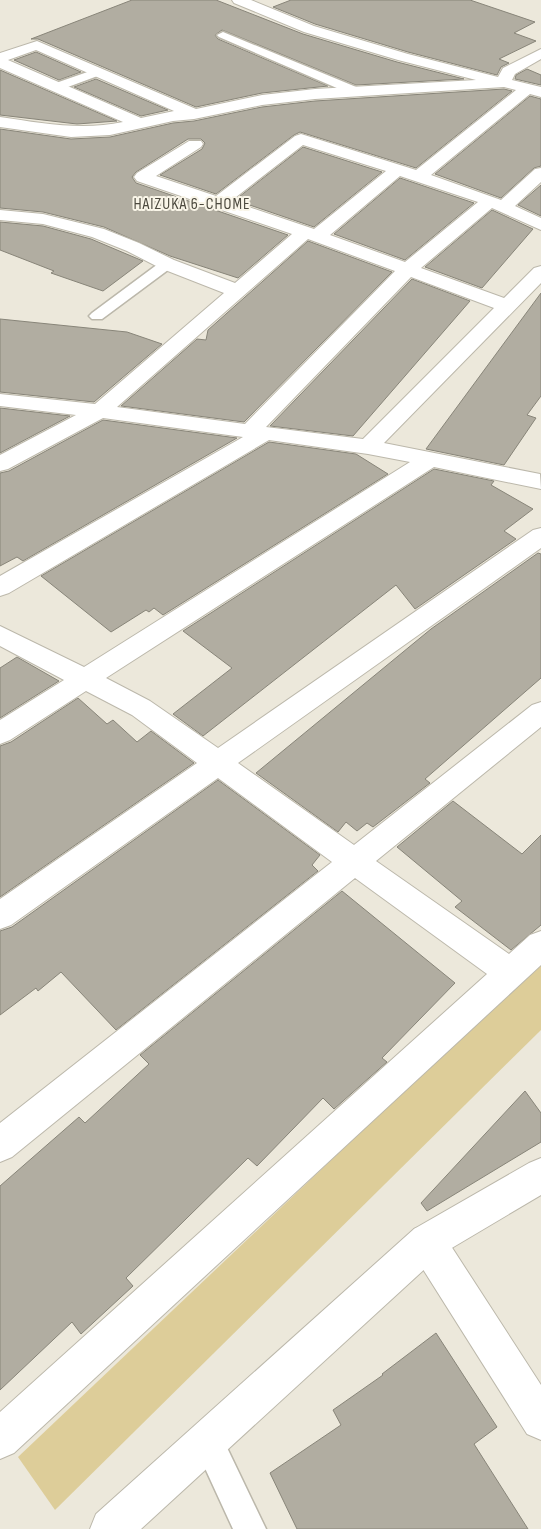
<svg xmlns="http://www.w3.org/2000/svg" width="541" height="1529" viewBox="0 0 541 1529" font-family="'Sofia Sans Condensed',sans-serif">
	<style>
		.green { fill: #ddcd99 }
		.building { fill: #b1ada1; stroke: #888579 }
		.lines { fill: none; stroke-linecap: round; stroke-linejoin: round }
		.service-casing { stroke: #bcb8ab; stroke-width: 3 }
		.minor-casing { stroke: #bcb8ab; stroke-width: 2 }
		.tertiary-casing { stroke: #bcb8ab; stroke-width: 2 }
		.service { fill: #fff; fill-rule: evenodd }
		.minor { fill: #fff; fill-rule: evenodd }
		.tertiary { fill: #fff; fill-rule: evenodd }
		.labels { text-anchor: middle; stroke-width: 4; stroke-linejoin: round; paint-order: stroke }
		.far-neighbourhood-label { font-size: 16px; letter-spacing: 1px; fill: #4c493e; stroke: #f9f5e8 }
	</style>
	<rect width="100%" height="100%" fill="#ece8db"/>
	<!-- green -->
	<path class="green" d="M541 961V1030L55 1510 18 1457Z"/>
	<!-- building -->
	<path class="building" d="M132 0H216L303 34 397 62 464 79 356 85 222 30 215 35 218 39 328 86 262 93 196 107 38 39H31Z
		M291 0H470L535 22 514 33 536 41 499 59 509 63 501 67 497 75 408 52 315 24 273 7Z
		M36 52 81 72 59 80 14 60Z
		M527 69 541 75V85L515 79 516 75Z
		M0 70 117 121 77 124 0 115Z
		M96 79 168 110 141 116 74 87Z
		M504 89 512 91 416 168 300 132 294 135 216 194 160 175 202 149 205 143 201 139H188L136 172 132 177 136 183 288 235 238 278 170 256 104 227 43 212 0 208V129L71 139 110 137 173 123 194 121 262 107 315 101Z
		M530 96 541 99V166L534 168 501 198 435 174Z
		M303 147 382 172 314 227 235 200Z
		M400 178 474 203 405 260 334 234Z
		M541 185V216L518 205Z
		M492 210 533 229 482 288 425 267Z
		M0 222 43 226 91 239 143 261 103 291 51 273 54 271 0 250Z
		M308 241 392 272 244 422 121 406 197 339 206 340 208 330Z
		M412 279 470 301 353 436 270 426Z
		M541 293V396L527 415 536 418 504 465 426 449Z
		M0 319 127 332 162 344 94 402 0 392Z
		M0 408 70 416 0 453Z
		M103 420 237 438 23 561 17 557 0 566V473L9 471Z
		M269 442 356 454 388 474 163 615 154 608 149 612 146 610 111 632 41 576Z
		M434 469 494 481 491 485 533 509 504 531 516 539 415 609 396 585 203 736 173 714 232 668 183 631Z
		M538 553 541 554V678L425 779 430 783 373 827 367 823 357 831 346 822 338 832 256 773 431 629Z
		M17 657 59 681 0 718V668Z
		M78 698 107 724 113 720 137 742 151 731 194 763 0 897V746L11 742Z
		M218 780 320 855 312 865 318 871 116 1030 61 972 38 991 36 988 0 1015V931L12 927Z
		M453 801 522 854 541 835V925L511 950 455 907 462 901 397 847Z
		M342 891 455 983 382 1058 387 1062 334 1109 323 1098 257 1166 248 1158 126 1278 133 1286 81 1334 72 1322 0 1390V1186L79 1117 85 1123 149 1064 140 1055Z
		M525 1091 541 1113V1142L427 1211 421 1203Z
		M436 1333 497 1427 474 1444 528 1529H297L270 1473 341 1425 333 1410 383 1375 382 1374Z"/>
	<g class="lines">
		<!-- service casing -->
		<g class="service-casing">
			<path id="service" d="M223 32 361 89 363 92 361 95H353L219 37 217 35Z
				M99 68 103 70 105 72 103 74 57 91 51 87 53 84Z
				M167 260 172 261 174 264 172 267 102 319H92L89 316 92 313 162 261Z
				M208 1427 219 1431 266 1529H233L193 1442 197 1431Z"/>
		</g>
		<!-- minor casing -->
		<g class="minor-casing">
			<path id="minor" d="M232 0H251L314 26 408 54 498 77 503 68 541 49V59L515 74 512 80 541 87V97L530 94 431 175 501 200 535 169 541 168V182L515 206 541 218V230L492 208 421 268 504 298 534 268 541 266V283L384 443 540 474 541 489 434 467 106 678 150 701 218 748 533 530 541 528V548L238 763 354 845 532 705 541 702V727L376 861 509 954 530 935 541 931V965L14 1453 0 1459V1412L487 974 355 878 12 1157 0 1162V1123L332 862 218 778 11 925 0 929V899L197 763 132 715 86 691 10 740 0 744V720L64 680 0 646V626L84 667 410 462 368 454 269 440 9 593 0 596V576L243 437 103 418 8 469 0 471V455L76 415 0 406V394L95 404 224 293 160 268 127 251 92 237 43 224 0 220V210L43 214 104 229 139 243 174 260 235 283 292 234 137 181 134 177 137 173 189 141H201L203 144 201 147 156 176 216 196 295 136 301 134 416 170 516 90 504 87 315 99 262 105 194 119 173 121 110 135 71 137 0 127V117C41 123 82 131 123 122L0 68V53L37 41 196 109 262 95 315 89 476 80 398 60 304 32 234 3ZM36 50 174 111 141 118 8 60ZM303 145 386 171 314 229 231 201ZM400 176 478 202 405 262 330 235ZM308 239 395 271 245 424 117 407ZM411 277 494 308 363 439 266 427Z
				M427 1224 440 1229 541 1385V1440L527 1434 414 1255 409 1242 414 1229Z"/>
		</g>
		<!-- tertiary casing -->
		<g class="tertiary-casing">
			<path id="tertiary" d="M541 1158V1195L440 1255 141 1529H90L96 1514 414 1229 529 1163Z"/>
		</g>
		<!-- service -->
		<use href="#service" class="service"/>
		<!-- minor -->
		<use href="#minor" class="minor"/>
		<!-- tertiary -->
		<use href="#tertiary" class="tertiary"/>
	</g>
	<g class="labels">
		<!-- far-neighbourhood labels -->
		<g class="far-neighbourhood-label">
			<text x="192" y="209">HAIZUKA 6-CHOME</text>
		</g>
	</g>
</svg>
